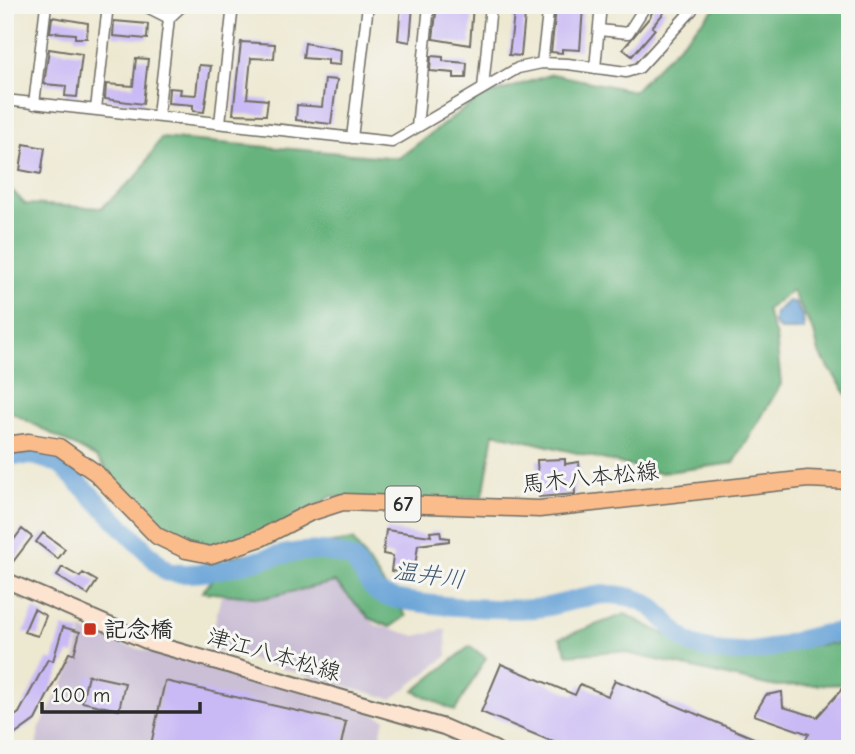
<svg xmlns="http://www.w3.org/2000/svg" width="855" height="754" viewBox="0 0 855 754" font-family="'Comic Neue','Klee One',sans-serif">
	<style>
		.industrial { fill: #cbbfd5 }
		.forest { fill: #66b37d; stroke: #486f54; stroke-width: 2 }
		.water { fill: #66a2d7; stroke: #486681; stroke-width: 2 }
		.lines { fill: none; stroke-linecap: round; stroke-linejoin: round }
		.river { stroke: #66a2d7; stroke-width: 19 }
		.building { fill: #c9b9f5 }
		.minor-casing { stroke: #6f6d65; stroke-width: 13 }
		.secondary-casing { stroke: #6f6d65; stroke-width: 18 }
		.primary-casing { stroke: #6f6d65; stroke-width: 19 }
		.minor { stroke: #fff; stroke-width: 10 }
		.secondary { stroke: #fde4d1; stroke-width: 14 }
		.primary { stroke: #fabc8b; stroke-width: 16 }
		.poi-dot { fill: #c8321e; stroke: #f6f6f2; stroke-width: 2.5 }
		.labels { text-anchor: middle; stroke-width: 6; stroke-linejoin: round; paint-order: stroke }
		.shield { fill: #f6f6f2; stroke: #686867; stroke-width: 2 }
		.shield-label { font-size: 21px; font-weight: bold; fill: #2b2b2b }
		.street-label { font-size: 23px; fill: #2b2b2b; stroke: #f6f6f2 }
		.poi-label { font-size: 23px; font-weight: bold; fill: #2b2b2b; stroke: #f6f6f2; text-anchor: start }
		.water-label { font-size: 24px; font-style: italic; fill: #435b70; stroke: #f6f6f2 }
	</style>
	<rect width="100%" height="100%" fill="#f6f6f2"/>
	<filter id="ink" filterUnits="userSpaceOnUse"><feTurbulence type="fractalNoise" baseFrequency=".0143" numOctaves="2"/><feDisplacementMap in="SourceGraphic" scale="14" xChannelSelector="R" yChannelSelector="G"/><feConvolveMatrix kernelMatrix="1 2 1 2 8 2 1 2 1" color-interpolation-filters="sRGB"/></filter>
	<filter id="wash" filterUnits="userSpaceOnUse"><feTurbulence type="fractalNoise" baseFrequency=".00686" numOctaves="4" result="noise"/><feDisplacementMap in="SourceGraphic" scale="28" xChannelSelector="R" yChannelSelector="G"/><feGaussianBlur stdDeviation="1.57" result="paint"/><feColorMatrix in="noise" values="0 0 0 0 0 0 0 0 0 0 0 0 0 0 0 0 0 1.4 0 .05"/><feComposite in="paint" operator="in"/></filter>
	<g filter="url(#wash)">
		<rect width="100%" height="100%" fill="#ede8d0"/>
		<!-- industrial -->
		<path class="industrial" d="M334 573 357 607 376 625 416 636 446 629 447 656 392 699 209 648 221 596 266 583Z
			M82 630 116 643 355 705 385 719 381 732 386 749H36L39 729 75 661Z"/>
		<!-- forest -->
		<path class="forest" d="M718 5H825L836 10 850 5V399L819 353 814 332 792 291 766 310 776 337 781 384 734 463 660 473 494 433 483 496 401 504 332 496 261 538 204 550 153 524 97 458 5 409V183L25 204 101 208 138 175 161 138 399 158 477 99 552 74 634 91Z
			M353 540 406 616 390 627 369 618 335 582 264 598 202 592 231 556Z
			M625 614 679 642 766 650 850 642V684L771 686 618 651 568 655 560 638Z
			M470 646 486 658 455 711 414 691Z"/>
		<!-- water -->
		<path class="water" d="M788 301 795 303 803 317 804 330H780L774 323 775 313Z"/>
		<g class="lines">
			<!-- river -->
			<path class="river" d="M5 459 9 455 35 456 60 464 167 572C231 583 294 531 354 560 361 570 370 589 380 594 405 606 509 611 539 608 564 605 591 592 617 595 658 599 658 618 685 640 697 649 716 651 731 652 771 656 809 630 850 632"/>
		</g>
		<g id="blocks">
			<!-- building -->
			<path class="building" d="M401 5H413L410 42 398 40Z
				M437 5H473L470 45 433 39Z
				M655 5 666 10 652 27 655 29 632 56 623 49 650 17Z
				M572 6 583 7 580 50 562 49V53L551 52 556 9 571 10Z
				M514 14 525 15 521 56 509 55Z
				M52 17 88 23 87 38H75V34L50 32Z
				M114 21 148 24 147 39 113 36Z
				M241 42 275 44 274 59 251 58 247 98 268 100 266 115 233 114Z
				M305 43 341 50 340 65 328 64V60L303 58Z
				M49 49 82 54 77 97 65 96 66 86 44 84Z
				M431 56 443 57V61L467 63 466 78H454V73L430 71Z
				M136 58 148 59 143 104 105 99 106 84 133 86Z
				M199 65 211 66 204 112 193 111V105L168 103 169 88 181 89 180 94 196 95Z
				M325 79 337 80 331 124 296 120 297 105 322 107Z
				M24 144 45 148 41 174 20 170Z
				M565 459V464L579 462 580 476 574 477 575 494 539 497 537 460Z
				M22 529 32 537 12 563 5 557V536L12 542Z
				M386 530 431 536 430 532 440 531 441 537 449 538V541L418 545 414 574 391 571 393 556 383 554Z
				M43 533 65 549 58 559 36 542Z
				M62 567 80 577 83 573 97 581 88 595 57 576Z
				M34 609 46 616 38 636 24 632Z
				M63 627 80 632 74 654 69 653 35 720 10 738 5 731V723L19 713 48 659 53 661Z
				M501 664 575 695 580 684 608 696 615 680 780 749H570L481 712Z
				M88 675 125 683 119 710 82 702Z
				M165 681 346 722 340 749H150Z
				M843 688 850 692V749H799L809 734 754 715 766 695 782 692 783 707 817 717Z"/>
		</g>
	</g>
	<g filter="url(#ink)">
		<use href="#blocks" fill-opacity="0" stroke="#6f6d65" stroke-width="2"/>
		<g class="lines">
			<!-- minor casing -->
			<g class="minor-casing">
				<path id="minor" d="M143 5 169 18 158 115
					M169 18 183 5
					M599 30 628 33 646 5
					M542 63 549 5
					M595 68 601 5
					M483 88 491 5
					M5 100 392 142 518 68 542 63 568 64 626 72 639 68 692 10V5
					M34 104 46 5
					M96 109 108 5
					M220 123 233 5
					M417 127 429 5
					M352 138 368 5"/>
			</g>
			<!-- secondary casing -->
			<g class="secondary-casing">
				<path id="secondary" d="M5 580 151 643 444 727 495 749"/>
			</g>
			<!-- primary casing -->
			<g class="primary-casing">
				<path id="primary" d="M5 445 29 442 59 447 96 473 157 536 186 550 211 555 261 538 309 513 343 502 539 509 808 479 850 481"/>
			</g>
			<!-- minor -->
			<use href="#minor" class="minor"/>
			<!-- secondary -->
			<use href="#secondary" class="secondary"/>
			<!-- primary -->
			<use href="#primary" class="primary"/>
		</g>
	</g>
	<!-- markers -->
	<rect class="poi-dot" x="83" y="622" width="14" height="14" rx="3.5"/>
	<g class="labels">
		<!-- shield labels -->
		<rect class="shield" x="385.5" y="486.5" width="35" height="35" rx="5"/>
		<g class="shield-label">
			<text x="403" y="511">67</text>
		</g>
		<!-- street labels -->
		<g class="street-label">
			<text transform="translate(590 477) rotate(-6)" y="8">馬木八本松線</text>
			<text transform="translate(274 654) rotate(16)" y="8">津江八本松線</text>
		</g>
		<!-- poi labels -->
		<g class="poi-label">
			<text x="104" y="637">記念橋</text>
		</g>
		<!-- water labels -->
		<g class="water-label">
			<text transform="translate(429 575) rotate(8)" y="8">温井川</text>
		</g>
	</g>
	<!-- margin -->
	<rect width="855" height="754" fill="none" stroke="#f6f6f2" stroke-width="28"/>
	<!-- scale -->
	<path d="M42 702v10h158v-10" fill="none" stroke="#2b2b2b" stroke-width="3.5"/>
	<text x="52" y="702" font-size="21" fill="#2b2b2b" stroke="#f6f6f2" stroke-width="5" paint-order="stroke">100 m</text>
</svg>
